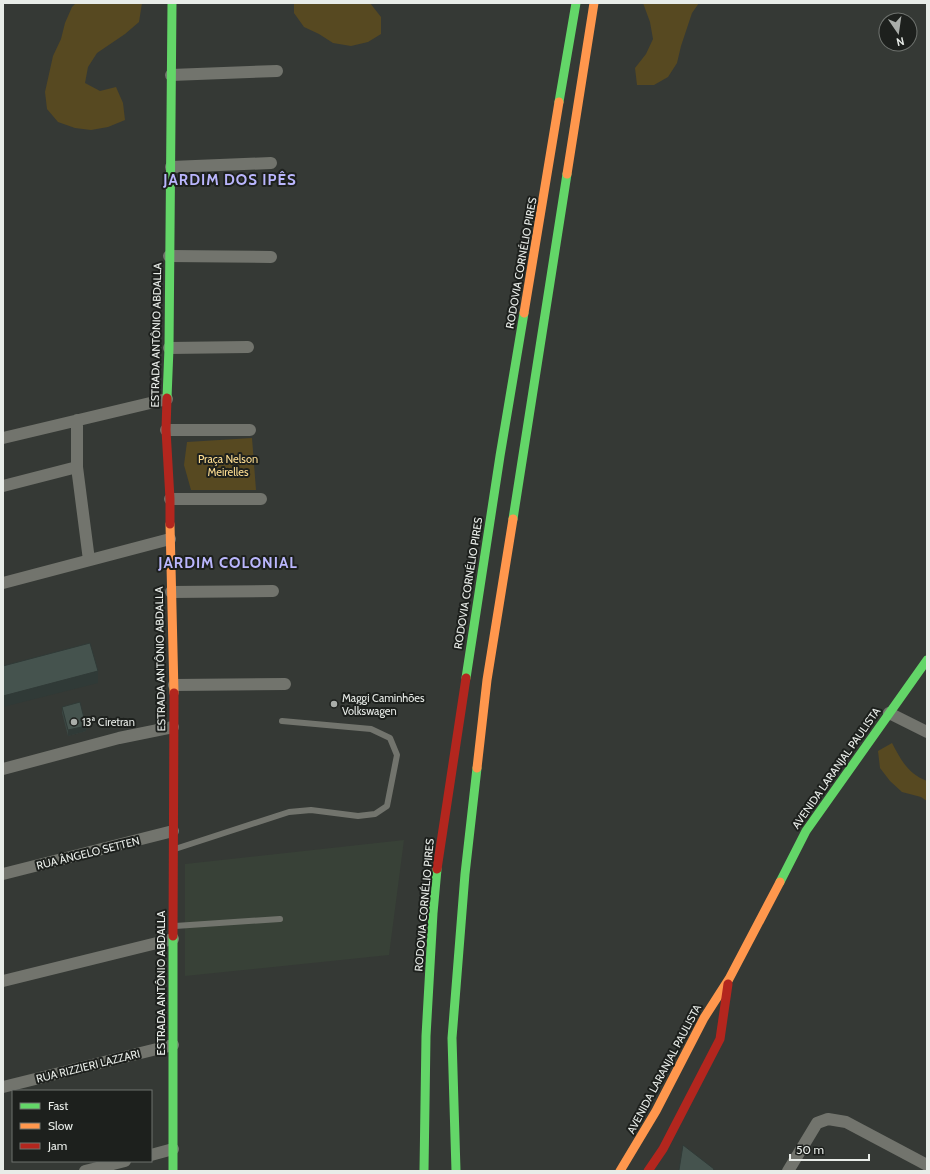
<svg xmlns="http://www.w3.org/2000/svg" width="930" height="1174" viewBox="0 0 930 1174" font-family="Cabin,sans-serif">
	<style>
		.built { fill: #384137 }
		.green { fill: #574921 }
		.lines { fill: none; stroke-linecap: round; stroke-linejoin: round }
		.lane { stroke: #72746d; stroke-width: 6 }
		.street { stroke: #72746d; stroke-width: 12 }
		.fast { stroke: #63d668; stroke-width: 9 }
		.slow { stroke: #ff974d; stroke-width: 9 }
		.jam { stroke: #b3261e; stroke-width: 9 }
		.wall { fill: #3b4743 }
		.shaded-wall { fill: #303a37 }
		.building { fill: #45534e; stroke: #303a37 }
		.poi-dot { fill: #a9ada9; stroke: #1d201d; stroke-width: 1.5 }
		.labels { text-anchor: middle; stroke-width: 4; stroke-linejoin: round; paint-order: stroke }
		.street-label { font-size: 11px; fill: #e8ece8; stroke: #1d201d }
		.park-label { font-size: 11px; fill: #fddd91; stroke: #1d201d }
		.poi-label { font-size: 11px; fill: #e8ece8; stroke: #1d201d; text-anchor: start }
		.district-label { font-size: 15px; font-weight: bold; letter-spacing: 1px; fill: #bab6fd; stroke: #1d201d }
	</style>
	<rect width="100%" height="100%" fill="#353935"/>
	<!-- built -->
	<path class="built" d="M404 840 389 955 185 976V864Z"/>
	<!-- green -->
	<path class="green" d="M76 3H142L139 22 125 34 97 53 88 67 85 83 100 91 116 87 123 103 125 120 108 127 91 130 75 128 58 122 47 109 45 92 53 56 61 39 65 23 72 7Z
		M294 3H370L381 17V34L368 42 351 46 333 43 319 34 304 27 294 13Z
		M643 3H699L692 13 681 46 677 63 668 77 654 85H637L635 68 646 54 653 39 650 22Z
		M252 438 256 490H191L184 465 187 442Z
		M892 743C901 760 908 774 927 781V801L921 797 902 792 890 781 880 768 878 751Z"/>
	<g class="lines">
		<!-- lane -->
		<path class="lane" d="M175 849 289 812 311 810 358 816 375 814 387 806 397 755 390 738 371 729 282 721
			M175 926 280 919"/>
		<!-- street -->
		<path class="street" d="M171 75 277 71
			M171 167 271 163
			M169 256 271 257
			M169 348 248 347
			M77 420V467L89 560
			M166 430H250
			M3 438 167 399
			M3 486 77 467
			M170 499H261
			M3 583 170 539
			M171 592 273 591
			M174 685 285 684
			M889 713 927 732
			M3 769 119 738 173 727
			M3 874 173 831
			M3 981 173 939
			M3 1087 173 1045
			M151 1155 173 1149
			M85 1171 125 1161
			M788 1171 817 1123 828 1119 846 1122 927 1165"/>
		<!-- fast -->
		<path class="fast" d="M559 102 576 3
			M167 398 169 348 172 3
			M513 519 567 174
			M466 678 500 456 524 313
			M780 882 806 831 927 660
			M173 1171V936
			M424 1171 426 1036 433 913 437 869
			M456 1171 452 1038 465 874 477 768"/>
		<!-- slow -->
		<path class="slow" d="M567 174 594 3
			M524 313 559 102
			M170 524 174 693
			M477 768 487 680 513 519
			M620 1171 656 1111 704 1018 729 979 780 882"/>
		<!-- jam -->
		<path class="jam" d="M167 398 166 430 170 499V524
			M437 869 466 678
			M173 936 174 693
			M648 1171 663 1149 720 1039 728 984"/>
	</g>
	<!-- wall -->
	<path class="wall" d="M62 707 86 731 68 736 62 713Z"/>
	<!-- shaded-wall -->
	<path class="shaded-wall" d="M98 671V683L3 707V696Z
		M86 726V731L68 736V730Z"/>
	<!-- building -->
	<path class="building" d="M90 643 98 671 3 696V666Z
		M80 702 86 726 68 730 62 707Z
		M683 1145 714 1169 713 1171H680L679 1170Z"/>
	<!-- markers -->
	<g class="poi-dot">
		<circle cx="334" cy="704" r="4"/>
		<circle cx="74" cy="722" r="4"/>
	</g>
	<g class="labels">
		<!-- street labels -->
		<g class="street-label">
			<text transform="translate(521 263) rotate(-80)" y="4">RODOVIA CORNÉLIO PIRES</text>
			<text transform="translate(156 335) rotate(-89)" y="4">ESTRADA ANTÔNIO ABDALLA</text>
			<text transform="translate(468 583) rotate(-81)" y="4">RODOVIA CORNÉLIO PIRES</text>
			<text transform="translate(160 659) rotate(-91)" y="4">ESTRADA ANTÔNIO ABDALLA</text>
			<text transform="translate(836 768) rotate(-55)" y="4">AVENIDA LARANJAL PAULISTA</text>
			<text transform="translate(88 853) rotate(-14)" y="4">RUA ÂNGELO SETTEN</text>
			<text transform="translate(424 905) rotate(-85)" y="4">RODOVIA CORNÉLIO PIRES</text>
			<text transform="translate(161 983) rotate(-90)" y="4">ESTRADA ANTÔNIO ABDALLA</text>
			<text transform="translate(88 1066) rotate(-14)" y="4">RUA RIZZIERI LAZZARI</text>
			<text transform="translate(664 1069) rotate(-62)" y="4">AVENIDA LARANJAL PAULISTA</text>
		</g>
		<!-- park labels -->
		<g class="park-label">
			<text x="228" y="463">Praça Nelson<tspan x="228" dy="13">Meirelles</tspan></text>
		</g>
		<!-- poi labels -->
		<g class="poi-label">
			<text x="342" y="702">Maggi Caminhões<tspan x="342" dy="13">Volkswagen</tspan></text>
			<text x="82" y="726">13ª Ciretran</text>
		</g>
		<!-- district labels -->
		<g class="district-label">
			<text x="230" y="185">JARDIM DOS IPÊS</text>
			<text x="228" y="568">JARDIM COLONIAL</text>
		</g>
	</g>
	<!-- border -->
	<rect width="930" height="1174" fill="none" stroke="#e8ece8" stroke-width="8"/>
	<!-- legend -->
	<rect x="12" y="1090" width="140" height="72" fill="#1d201d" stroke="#6e726e"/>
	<rect x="20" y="1103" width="20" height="6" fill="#63d668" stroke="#6e726e"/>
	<text x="48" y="1110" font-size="12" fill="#e8ece8">Fast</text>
	<rect x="20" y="1123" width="20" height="6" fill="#ff974d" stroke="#6e726e"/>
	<text x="48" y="1130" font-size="12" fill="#e8ece8">Slow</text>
	<rect x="20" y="1143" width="20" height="6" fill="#b3261e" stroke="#6e726e"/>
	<text x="48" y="1150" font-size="12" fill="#e8ece8">Jam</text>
	<!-- north arrow -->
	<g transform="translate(898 32) rotate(167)"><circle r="19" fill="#1d201d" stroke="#6e726e"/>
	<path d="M0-3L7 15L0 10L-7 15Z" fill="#a9ada9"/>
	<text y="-6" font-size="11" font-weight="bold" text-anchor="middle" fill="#e8ece8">N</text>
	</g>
	<!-- scale -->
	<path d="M790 1154v6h79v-6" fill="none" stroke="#e8ece8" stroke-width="2"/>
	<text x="796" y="1154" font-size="12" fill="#e8ece8" stroke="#1d201d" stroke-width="3" paint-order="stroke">50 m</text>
</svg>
